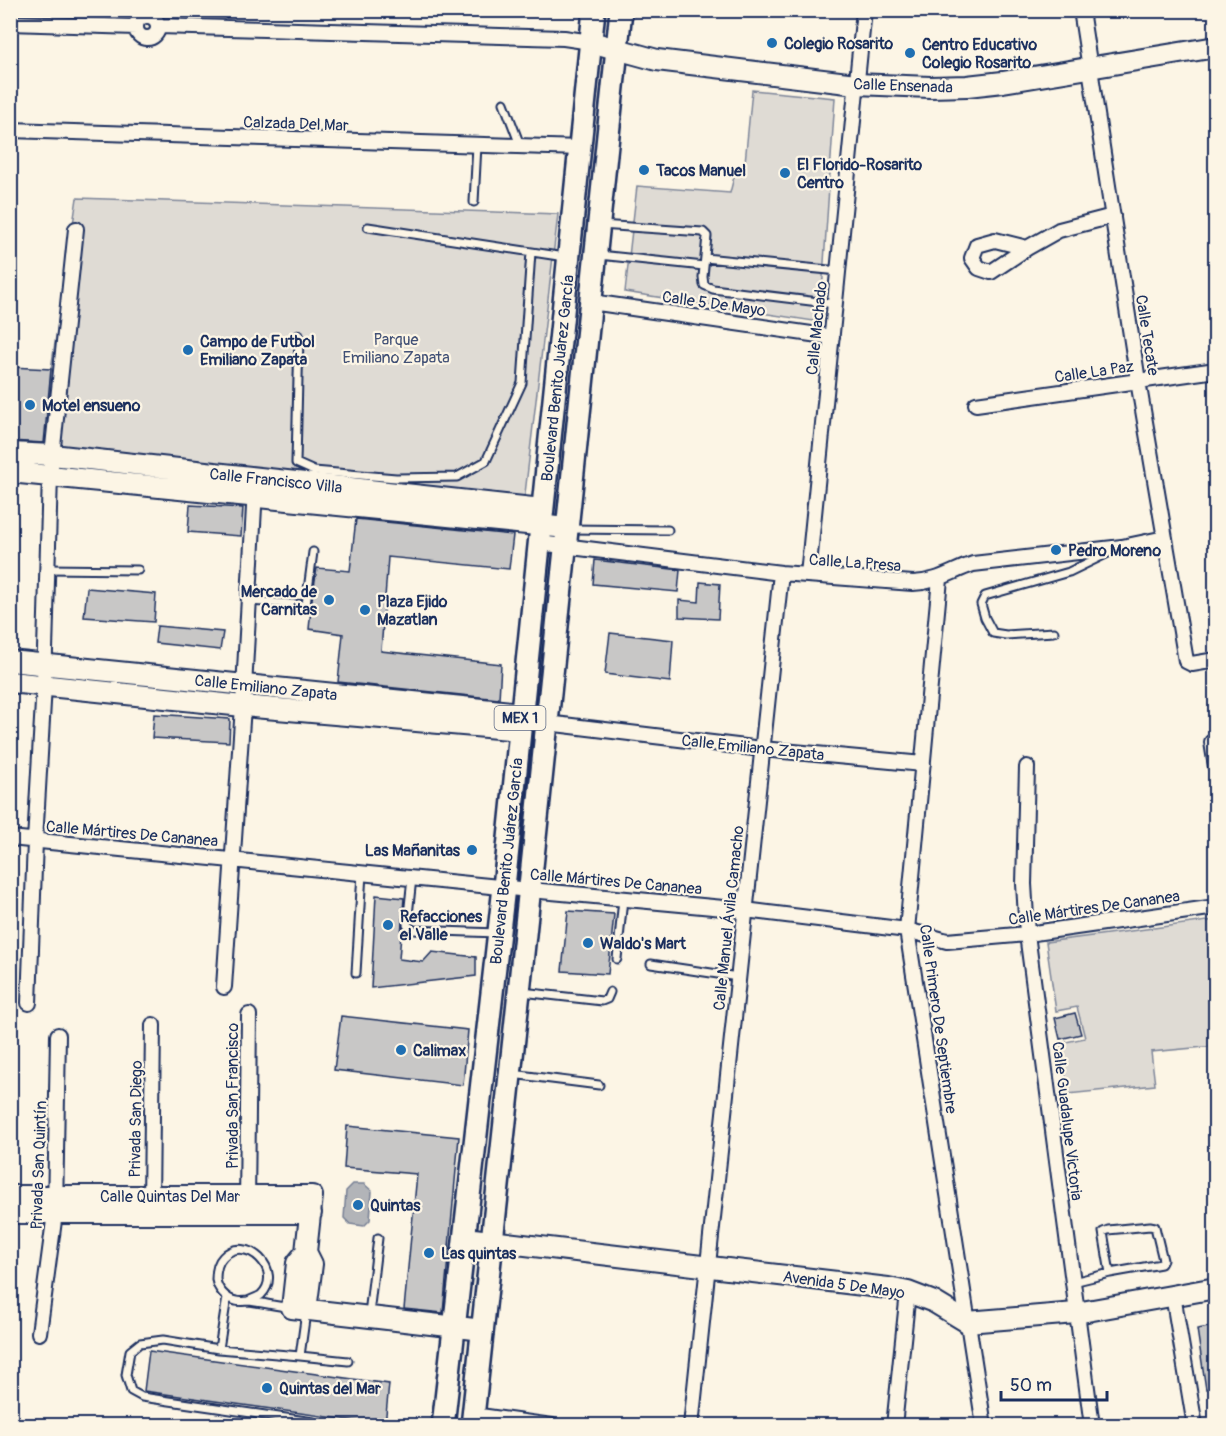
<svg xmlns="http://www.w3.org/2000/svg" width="1226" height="1436" viewBox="0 0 1226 1436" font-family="Pangolin,sans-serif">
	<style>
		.green { fill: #dfdbd4; stroke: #7d8599; stroke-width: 1.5 }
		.water { fill: #b2b4b8; stroke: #767f94; stroke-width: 1.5 }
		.building { fill: #c8c7c6; stroke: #1b2f5e; stroke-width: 1.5 }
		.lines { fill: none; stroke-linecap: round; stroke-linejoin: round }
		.lane-casing { stroke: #1b2f5e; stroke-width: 11 }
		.street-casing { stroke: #1b2f5e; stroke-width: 18 }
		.secondary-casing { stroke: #1b2f5e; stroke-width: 24 }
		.primary-casing { stroke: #1b2f5e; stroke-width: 26 }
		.lane { stroke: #fcf5e5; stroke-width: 7 }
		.street { stroke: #fcf5e5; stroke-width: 14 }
		.secondary { stroke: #fcf5e5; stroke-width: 20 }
		.primary { stroke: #fcf5e5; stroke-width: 21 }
		.poi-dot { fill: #1f6fb2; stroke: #fcf5e5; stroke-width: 2 }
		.labels { text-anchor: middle; stroke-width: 4.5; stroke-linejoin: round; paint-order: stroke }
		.shield { fill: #fcf5e5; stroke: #5e6a86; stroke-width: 1.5 }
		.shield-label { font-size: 15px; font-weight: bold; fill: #1b2f5e }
		.poi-label { font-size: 16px; font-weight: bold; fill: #1b2f5e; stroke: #fcf5e5; text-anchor: start }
		.street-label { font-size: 16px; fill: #1b2f5e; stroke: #fcf5e5 }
		.park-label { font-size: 16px; fill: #425176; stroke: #fcf5e5 }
	</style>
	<rect width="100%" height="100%" fill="#fcf5e5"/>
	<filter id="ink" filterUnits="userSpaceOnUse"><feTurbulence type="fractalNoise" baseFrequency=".0167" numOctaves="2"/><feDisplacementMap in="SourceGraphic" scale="12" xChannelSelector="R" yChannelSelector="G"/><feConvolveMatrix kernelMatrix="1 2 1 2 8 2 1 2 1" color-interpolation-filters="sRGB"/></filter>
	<g filter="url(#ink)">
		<!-- green -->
		<path class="green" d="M752 90 835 98 820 322 625 292 637 186 730 193 735 173H744Z
			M77 198 558 214 524 502 68 456 47 441 51 369Z
			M1215 920V1046L1151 1052 1155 1085 1068 1094 1061 1043 1085 1038 1077 1007 1056 1011 1046 942Z"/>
		<!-- water -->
		<path class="water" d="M353 1184H364L372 1191 370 1220 364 1226 350 1224 344 1218 346 1191Z"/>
		<!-- building -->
		<path class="building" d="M10 367 51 369 44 443 10 441Z
			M190 505 243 508 241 536 188 532Z
			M356 519 513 535 509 569 388 557 381 651 501 664 499 699 338 682 343 634 309 629 312 599 317 568 350 571Z
			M595 560 680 570 678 592 593 584Z
			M700 582 720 584 718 619 679 617V600L699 602Z
			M87 588 156 594 154 622 84 617Z
			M157 626 223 632 220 650 155 643Z
			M610 633 673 640 670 682 605 674Z
			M154 714 230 719 229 742 152 738Z
			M376 895 404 898 399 959 423 962 432 952 476 957V976L371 988Z
			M568 911 614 914 608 974 562 971Z
			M1075 1013 1081 1034 1060 1039 1055 1018Z
			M341 1016 468 1030 463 1085 334 1070Z
			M347 1126 459 1137 443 1313 404 1309 417 1174 344 1168Z
			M1215 1326V1387L1206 1389 1197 1329Z
			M149 1351 389 1384 385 1425 144 1391Z"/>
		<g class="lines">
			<!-- lane casing -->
			<g class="lane-casing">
				<path id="lane" d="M504 103 520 145
					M474 202 477 145
					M600 225 703 232 707 236 703 277 704 285 713 289 835 304
					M368 227 565 257
					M599 255 704 266
					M705 258 839 271
					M299 335 296 463 314 471 396 478 457 477 486 461 522 383 531 252
					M568 529 668 530
					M47 569 138 570
					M249 601 306 605 313 552
					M1054 632 1006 635 993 633 985 618 981 604 985 596 1069 572 1108 553
					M412 878 407 925 413 930 497 933
					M617 959 623 899
					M651 964 738 977
					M356 973 362 873
					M522 992 602 1001 607 999 610 992
					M512 1074 599 1085
					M1073 1282 1110 1273 1161 1264 1163 1260 1155 1227 1150 1226 1108 1230 1103 1232 1110 1273
					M248 1301C252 1299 258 1297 261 1295 285 1271 246 1233 223 1257 217 1263 216 1271 216 1279 217 1289 226 1299 236 1301 240 1302 245 1301 250 1301 263 1303 277 1306 291 1308
					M306 1312 300 1356 219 1349 163 1340 140 1343 130 1351 126 1375 131 1391 142 1397 313 1422
					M369 1314 378 1238
					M219 1349 227 1297
					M300 1356 348 1361"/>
			</g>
			<!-- street casing -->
			<g class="street-casing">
				<path id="street" d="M1081 10 1138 381 1186 661 1192 664 1216 660
					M136 27a11 11 0 1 1 22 0a11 11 0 1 1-22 0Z
					M10 23 136 27
					M159 26 564 38 591 42
					M10 130 581 148
					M1027 248 995 240 977 245 972 258 979 268 991 272 1027 248 1059 230 1113 216
					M591 302 832 337
					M976 404 1216 370
					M539 543 781 573 913 583C938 582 950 572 973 564L1122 547 1165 538
					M808 575 864 10
					M940 579 907 930 984 1426
					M547 723 762 749 923 764
					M1212 742 1216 767
					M1027 767 1024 884 1027 934 1092 1426
					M10 838 530 890 745 910 907 930 947 941 1027 934 1216 907
					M224 987 243 706 255 489
					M29 1003 35 841 44 685 50 475 76 229
					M151 1204 153 1025
					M247 1205 249 1015
					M1173 1295 1195 1426
					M39 1333 55 1213 58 1035
					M473 1415 552 1426
					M691 1426 781 573
					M894 1426 908 1292"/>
			</g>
			<!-- secondary casing -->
			<g class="secondary-casing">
				<path id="secondary" d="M591 42 657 60 856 84 930 87 967 86 1003 82 1216 47
					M10 453 52 455 542 509
					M10 472 567 528
					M10 661 521 713
					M10 682 243 706 519 730
					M10 1196H312L306 1252 312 1264 306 1310
					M10 1213H311
					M465 1238 888 1288 908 1292 934 1302 967 1322 1076 1313 1216 1288
					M306 1252 297 1263 292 1308 483 1330"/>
			</g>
			<!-- primary casing -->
			<g class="primary-casing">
				<path id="primary" d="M443 1426 504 887 594 10
					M472 1426 519 992 621 10"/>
			</g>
			<!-- lane -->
			<use href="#lane" class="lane"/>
			<!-- street -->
			<use href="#street" class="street"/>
			<!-- secondary -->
			<use href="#secondary" class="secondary"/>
			<!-- primary -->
			<use href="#primary" class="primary"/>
		</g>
	</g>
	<!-- markers -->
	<g class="poi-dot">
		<circle cx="772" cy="43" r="6"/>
		<circle cx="910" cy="53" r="6"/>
		<circle cx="644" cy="170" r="6"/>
		<circle cx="785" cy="173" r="6"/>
		<circle cx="188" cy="350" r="6"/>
		<circle cx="30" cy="405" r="6"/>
		<circle cx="1056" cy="550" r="6"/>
		<circle cx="329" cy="600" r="6"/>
		<circle cx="365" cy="610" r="6"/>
		<circle cx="472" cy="850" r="6"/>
		<circle cx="388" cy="925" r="6"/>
		<circle cx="588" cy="943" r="6"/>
		<circle cx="401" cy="1050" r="6"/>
		<circle cx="358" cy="1205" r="6"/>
		<circle cx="429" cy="1253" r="6"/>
		<circle cx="267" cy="1388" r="6"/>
	</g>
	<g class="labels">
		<!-- shield labels -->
		<rect class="shield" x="494.5" y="706" width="51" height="24" rx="4.5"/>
		<g class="shield-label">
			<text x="520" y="723">MEX 1</text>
		</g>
		<!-- poi labels -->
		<g class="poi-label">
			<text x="784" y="49">Colegio Rosarito</text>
			<text x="922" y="50">Centro Educativo<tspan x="922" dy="18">Colegio Rosarito</tspan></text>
			<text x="797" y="170">El Florido-Rosarito<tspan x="797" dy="18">Centro</tspan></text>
			<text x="656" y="176">Tacos Manuel</text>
			<text x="200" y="347">Campo de Futbol<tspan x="200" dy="18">Emiliano Zapata</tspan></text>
			<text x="42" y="411">Motel ensueno</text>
			<text x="1068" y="556">Pedro Moreno</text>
			<text x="317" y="597" text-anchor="end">Mercado de<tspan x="317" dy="18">Carnitas</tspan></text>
			<text x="377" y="607">Plaza Ejido<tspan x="377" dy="18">Mazatlan</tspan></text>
			<text x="460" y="856" text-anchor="end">Las Mañanitas</text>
			<text x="400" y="922">Refacciones<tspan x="400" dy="18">el Valle</tspan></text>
			<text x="600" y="949">Waldo's Mart</text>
			<text x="413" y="1056">Calimax</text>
			<text x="370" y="1211">Quintas</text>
			<text x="441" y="1259">Las quintas</text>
			<text x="279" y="1394">Quintas del Mar</text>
		</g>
		<!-- street labels -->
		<g class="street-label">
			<text transform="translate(903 85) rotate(2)" y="6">Calle Ensenada</text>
			<text transform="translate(296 123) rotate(2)" y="6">Calzada Del Mar</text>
			<text transform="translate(714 303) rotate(8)" y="6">Calle 5 De Mayo</text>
			<text transform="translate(816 328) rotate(-84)" y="6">Calle Machado</text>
			<text transform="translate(1148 335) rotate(81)" y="6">Calle Tecate</text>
			<text transform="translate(1094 371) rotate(-8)" y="6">Calle La Paz</text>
			<text transform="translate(557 378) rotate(-84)" y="6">Boulevard Benito Juárez García</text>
			<text transform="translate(276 480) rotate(6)" y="6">Calle Francisco Villa</text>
			<text transform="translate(855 562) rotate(4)" y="6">Calle La Presa</text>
			<text transform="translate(266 687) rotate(6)" y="6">Calle Emiliano Zapata</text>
			<text transform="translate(753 747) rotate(6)" y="6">Calle Emiliano Zapata</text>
			<text transform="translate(132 833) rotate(5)" y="6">Calle Mártires De Cananea</text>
			<text transform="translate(506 861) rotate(-84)" y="6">Boulevard Benito Juárez García</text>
			<text transform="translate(616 881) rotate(5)" y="6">Calle Mártires De Cananea</text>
			<text transform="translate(1094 907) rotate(-8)" y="6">Calle Mártires De Cananea</text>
			<text transform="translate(728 918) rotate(-84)" y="6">Calle Manuel Ávila Camacho</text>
			<text transform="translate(939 1019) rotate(82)" y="6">Calle Primero De Septiembre</text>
			<text transform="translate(232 1096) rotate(-90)" y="6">Privada San Francisco</text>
			<text transform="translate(135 1119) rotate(-89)" y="6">Privada San Diego</text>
			<text transform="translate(1068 1121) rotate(83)" y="6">Calle Guadalupe Victoria</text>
			<text transform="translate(38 1165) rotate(-88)" y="6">Privada San Quintín</text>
			<text x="170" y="1202">Calle Quintas Del Mar</text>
			<text transform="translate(844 1284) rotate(8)" y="6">Avenida 5 De Mayo</text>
		</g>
		<!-- park labels -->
		<g class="park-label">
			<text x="396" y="345">Parque<tspan x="396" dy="18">Emiliano Zapata</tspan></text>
		</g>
	</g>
	<!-- margin -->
	<rect width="1226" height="1436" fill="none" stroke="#fcf5e5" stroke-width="36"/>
	<rect x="18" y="18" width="1190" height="1400" fill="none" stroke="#1b2f5e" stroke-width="2" filter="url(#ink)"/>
	<!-- scale -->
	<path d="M1001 1391v9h106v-9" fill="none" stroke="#1b2f5e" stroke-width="3"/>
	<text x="1010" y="1391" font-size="18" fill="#1b2f5e" stroke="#fcf5e5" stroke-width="4.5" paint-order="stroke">50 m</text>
</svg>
